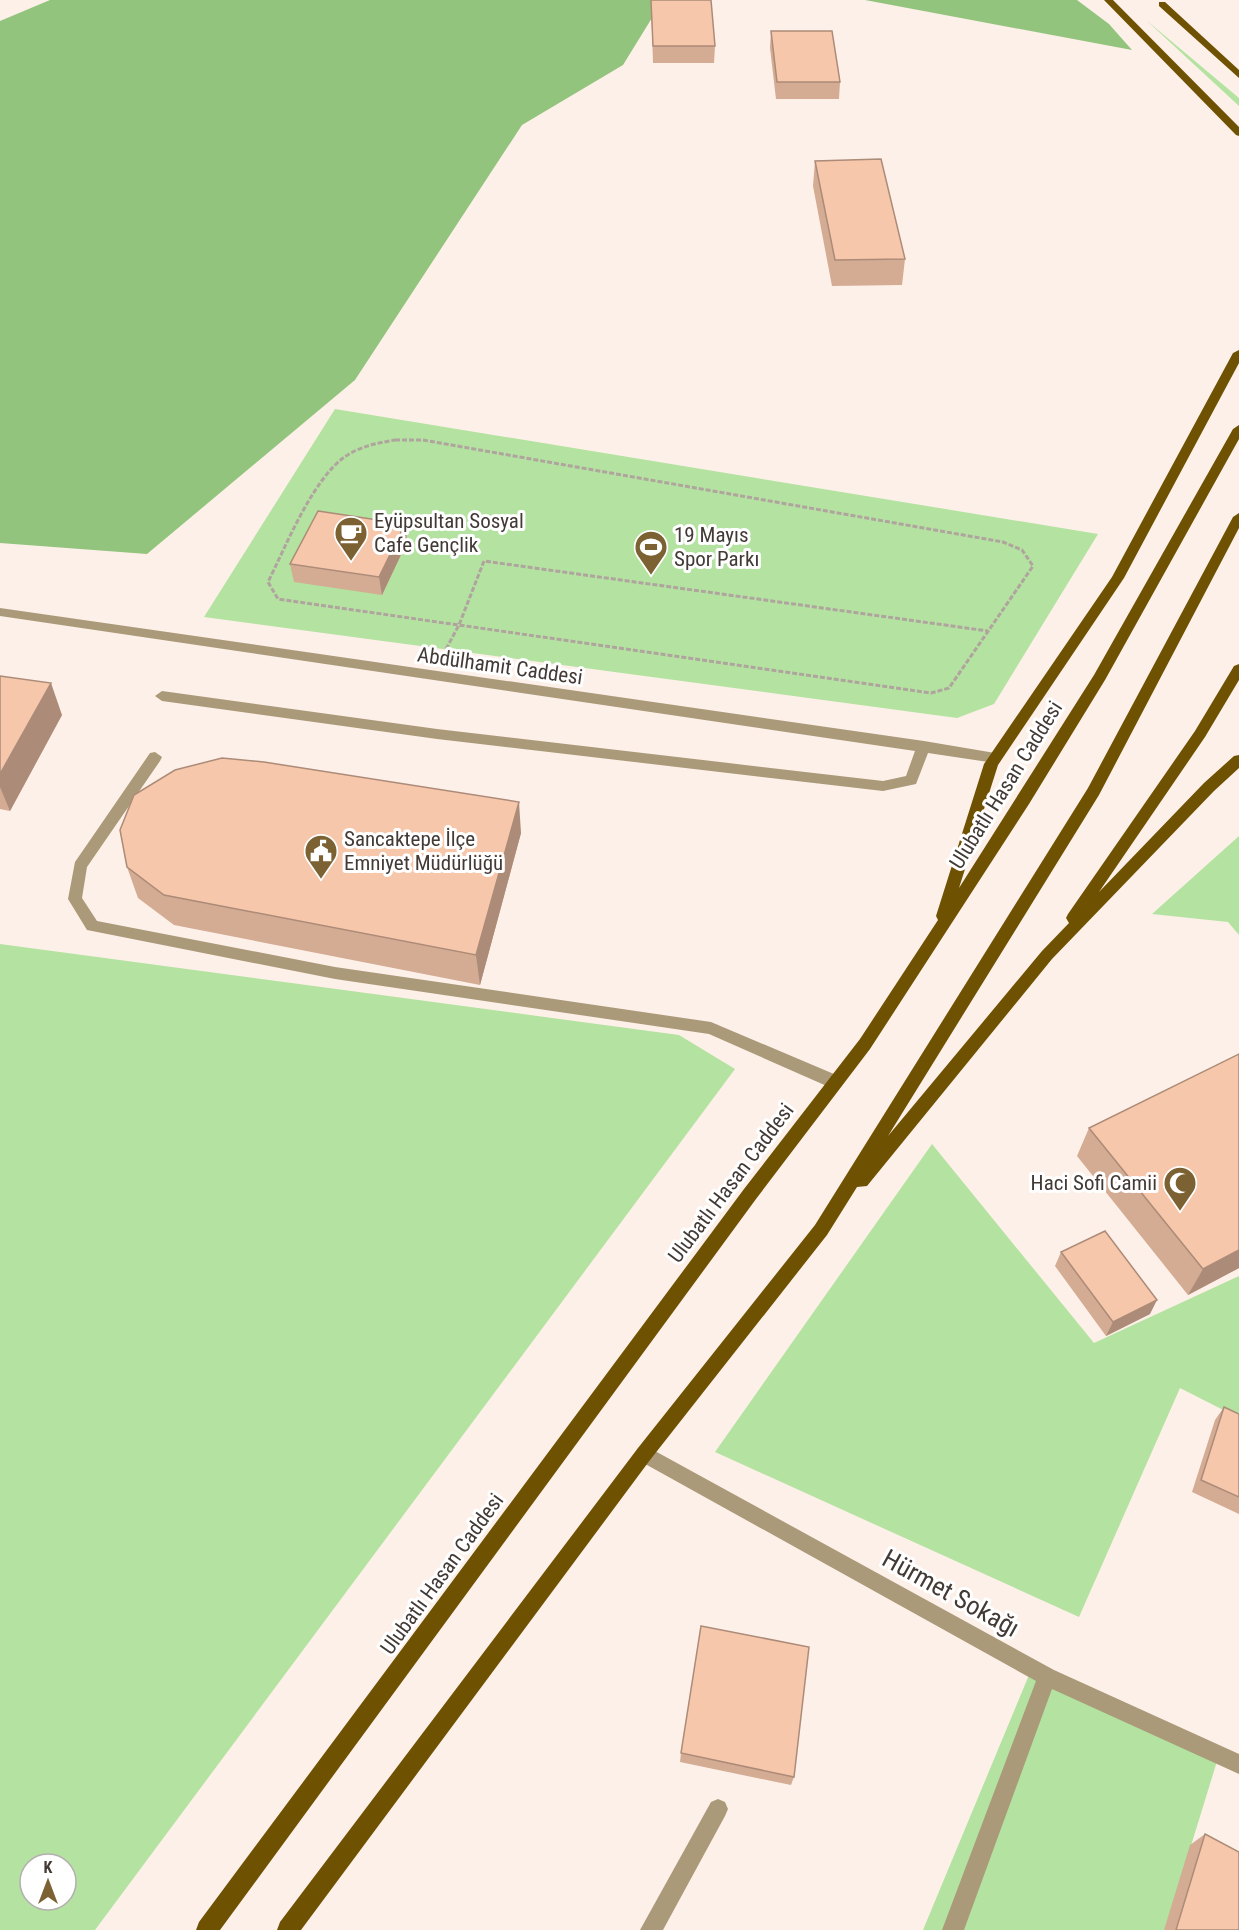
<svg xmlns="http://www.w3.org/2000/svg" width="1239" height="1930" viewBox="0 0 1239 1930" font-family="'Roboto Condensed',sans-serif">
	<style>
		.green { fill: #b4e2a0; fill-rule: evenodd }
		.forest { fill: #93c47e }
		.lines { fill: none; stroke-linecap: round; stroke-linejoin: round }
		.path { stroke: #b0a49e; stroke-width: 3; stroke-dasharray: 5 2; stroke-linecap: butt }
		.minor { fill: #ab9a7a; fill-rule: evenodd }
		.major { fill: #6f5102; fill-rule: evenodd }
		.wall { fill: #d4ab93 }
		.shaded-wall { fill: #ac8b78 }
		.building { fill: #f6c7ab; stroke: #ac8b78; stroke-width: 1.5 }
		.labels { text-anchor: middle; stroke-width: 6; stroke-linejoin: round; paint-order: stroke }
		.poi-label { font-size: 21px; fill: #433a36; stroke: #fff; text-anchor: start }
		.street-label { font-size: 21px; fill: #433a36; stroke: #fff }
		.near-street-label { font-size: 26px; fill: #433a36; stroke: #fff }
	</style>
	<rect width="100%" height="100%" fill="#fdf0e8"/>
	<!-- green -->
	<path class="green" d="M1146 20 1239 98V106Z
		M335 409 1098 534 994 704 957 718 204 617Z
		M1239 836V935L1228 922 1152 914Z
		M0 944 679 1035 735 1069 95 1930H0ZM30 1864H66V1900H30Z
		M932 1144 1094 1343 1239 1276V1418L1180 1388 1079 1617 715 1452Z
		M1029 1675 1218 1758 1165 1930H923Z"/>
	<!-- forest -->
	<path class="forest" d="M50 0H663L623 65 522 125 355 380 147 554 0 543V21Z
		M865 0H1077L1109 24 1132 50Z"/>
	<g class="lines">
		<!-- path -->
		<path class="path" d="M395 440H423L1003 542 1022 550 1033 566 949 688 931 693 278 599 268 582C286 546 313 478 346 456 361 446 378 443 395 440Z
			M446 649 459 625 484 561 988 631"/>
		<!-- minor -->
		<path class="minor" d="M0 608 924 741 995 753 1002 758 995 763 928 753 916 784 883 791 437 739 162 701 155 696 162 691 437 729 883 781 906 776 915 751 0 616Z
			M155 752 162 757 160 761 87 867 82 898 97 921 335 967 711 1022 841 1077 843 1082 841 1087 835 1089 829 1087 709 1034 335 979 87 930 68 899 75 862 150 753Z
			M644 1445 1054 1670 1239 1754V1774L1052 1689 964 1930H942L1036 1681 638 1460 635 1454 638 1448Z
			M718 1799 725 1802 728 1809 725 1816 663 1930H640L711 1802Z"/>
		<!-- major -->
		<path class="major" d="M1104 0H1113L1239 127V136L1236 135Z
			M1159 2H1165L1239 70V78L1159 6Z
			M1239 350V363L1124 578 998 765 959 888 1094 675 1233 429 1239 425V439L1105 680 1029 804 870 1049 756 1199 220 1930H196L199 1922 744 1189 860 1039 938 920 936 916 984 764 1112 577 1233 353Z
			M1239 513V528L1099 795 888 1136 1042 951 1069 923 1066 918 1068 914 1195 731 1234 666 1239 664V680L1205 737 1099 892 1204 783 1234 756 1239 755V768L1214 791 1052 959 867 1186 857 1187 827 1235 650 1460 301 1930H277L280 1922 638 1448 815 1225 1088 788 1233 517Z"/>
	</g>
	<!-- wall -->
	<path class="wall" d="M651 0 715 46 714 63H653Z
		M771 31 840 82 839 99H776L770 48Z
		M815 161 905 259 902 285 832 286 813 186Z
		M405 524 407 542 382 595 294 582 290 564Z
		M0 676 62 715 10 811 0 809Z
		M521 833 480 985 174 925 138 898 127 867Z
		M1239 1054V1268L1188 1295 1077 1156 1089 1128Z
		M1061 1252 1150 1314 1106 1336 1055 1266Z
		M1224 1407 1239 1414V1514L1192 1492 1215 1420Z
		M681 1753 794 1777 791 1785 680 1762Z
		M1205 1834 1239 1930H1164L1190 1845Z"/>
	<!-- shaded-wall -->
	<path class="shaded-wall" d="M405 524 407 542 382 595 379 577Z
		M51 683 62 715 10 811 0 787V774Z
		M519 802 521 833 480 985 476 955Z
		M1239 1250V1268L1188 1295 1203 1269Z
		M1157 1300 1150 1314 1106 1336 1113 1322Z"/>
	<!-- building -->
	<path class="building" d="M651 0H711L715 46H653Z
		M771 31H832L840 82H777Z
		M881 159 905 259 835 260 815 161Z
		M318 511 405 524 379 577 290 564Z
		M0 676 51 683 0 774Z
		M222 758 264 762 519 802 476 955 164 895 127 867 120 830 134 795 175 770Z
		M1239 1054V1250L1203 1269 1089 1128Z
		M1105 1231 1157 1300 1113 1322 1061 1252Z
		M1224 1407 1239 1414V1497L1201 1480Z
		M701 1626 809 1647 794 1777 681 1753Z
		M1205 1834 1239 1852V1930H1176Z"/>
	<!-- icons -->
	<defs>
		<g id="cafe-pin" transform="scale(1.725)"><path d="M0 17L-7.5 6A9.5 9.5 0 1 1 7.5 6Z" fill="#7c6133" stroke="#fff"/><path d="M-5.5-4.5H6V0H3Q3 3.5 0 3.5H-2.5Q-5.5 3.5-5.5 0ZM3-3.2v2h1.7v-2ZM-6 4.5H4V6H-6Z" fill="#fff"/></g>
		<g id="stadium-pin" transform="scale(1.725)"><path d="M0 17L-7.5 6A9.5 9.5 0 1 1 7.5 6Z" fill="#7c6133" stroke="#fff"/><path d="M0-5a6.5 5 0 1 0 0 10a6.5 5 0 1 0 0-10ZM-3.5-1.8h7v3.6h-7Z" fill="#fff"/></g>
		<g id="civic-pin" transform="scale(1.725)"><path d="M0 17L-7.5 6A9.5 9.5 0 1 1 7.5 6Z" fill="#7c6133" stroke="#fff"/><path d="M-.6-6.5H3V-4.5H.6V-3L4-1V1h2V6H-6V1h2V-1L-.6-3ZM-1.2 2.5V6h2.4V2.5Z" fill="#fff"/></g>
		<g id="mosque-pin" transform="scale(1.725)"><path d="M0 17L-7.5 6A9.5 9.5 0 1 1 7.5 6Z" fill="#7c6133" stroke="#fff"/><path d="M3.5-4.9A6 6 0 1 0 3.5 4.9A5 5 0 1 1 3.5-4.9Z" fill="#fff"/></g>
	</defs>
	<g fill-rule="evenodd">
		<use href="#cafe-pin" x="351" y="533"/>
		<use href="#stadium-pin" x="651" y="547"/>
		<use href="#civic-pin" x="321" y="851"/>
		<use href="#mosque-pin" x="1180" y="1183"/>
	</g>
	<g class="labels">
		<!-- poi labels -->
		<g class="poi-label">
			<text x="374" y="528">Eyüpsultan Sosyal<tspan x="374" dy="24">Cafe Gençlik</tspan></text>
			<text x="674" y="542">19 Mayıs<tspan x="674" dy="24">Spor Parkı</tspan></text>
			<text x="344" y="846">Sancaktepe İlçe<tspan x="344" dy="24">Emniyet Müdürlüğü</tspan></text>
			<text x="1157" y="1190" text-anchor="end">Haci Sofi Camii</text>
		</g>
		<!-- street labels -->
		<g class="street-label">
			<text transform="translate(500 666) rotate(8)" y="7">Abdülhamit Caddesi</text>
			<text transform="translate(1006 785) rotate(-58)" y="7">Ulubatlı Hasan Caddesi</text>
			<text transform="translate(731 1183) rotate(-53)" y="7">Ulubatlı Hasan Caddesi</text>
			<text transform="translate(442 1574) rotate(-54)" y="7">Ulubatlı Hasan Caddesi</text>
		</g>
		<!-- near-street labels -->
		<g class="near-street-label">
			<text transform="translate(951 1593) rotate(29)" y="9">Hürmet Sokağı</text>
		</g>
	</g>
	<!-- north arrow -->
	<g transform="translate(48 1882)"><circle r="28" fill="#ffffff" stroke="#b4b0af" stroke-width="1.5"/>
	<path d="M0-4.5L10 22L0 15L-10 22Z" fill="#7c6133"/>
	<text y="-9" font-size="16" font-weight="bold" text-anchor="middle" fill="#433a36">K</text>
	</g>
</svg>
